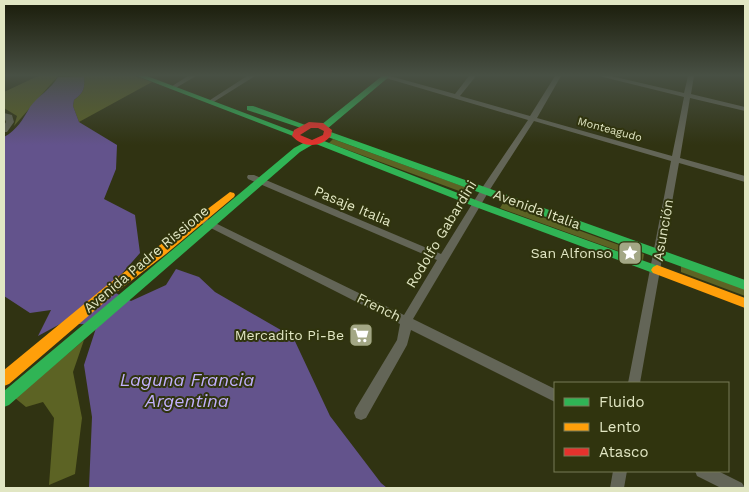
<svg xmlns="http://www.w3.org/2000/svg" width="749" height="492" viewBox="0 0 749 492" font-family="'Work Sans',sans-serif">
	<style>
		.green { fill: #5c6324 }
		.water { fill: #63538c }
		.lines { fill: none; stroke-linecap: round; stroke-linejoin: round }
		.street { fill: #636557; fill-rule: evenodd }
		.fast { fill: #30b455; fill-rule: evenodd }
		.slow { fill: #ff9f0a; fill-rule: evenodd }
		.jam { fill: #e5322d; fill-rule: evenodd }
		.labels { text-anchor: middle; stroke-width: 4; stroke-linejoin: round; paint-order: stroke }
		.far-street-label { font-size: 11px; fill: #e1e6c3; stroke: #30340e }
		.street-label { font-size: 14px; fill: #e1e6c3; stroke: #30340e }
		.poi-label { font-size: 14px; fill: #e1e6c3; stroke: #30340e; text-anchor: end }
		.near-water-label { font-size: 18px; font-style: italic; fill: #c2b1fc; stroke: #30340e }
	</style>
	<rect width="100%" height="100%" fill="#303312"/>
	<!-- green -->
	<path class="green" d="M38 76H58L14 126 17 116 4 108V92Z
		M84 76H135L152 82 79 122 73 106 74 100C84 93 85 88 84 76Z
		M333 139 473 190 470 195 329 143Z
		M503 203 644 254 643 260 500 208Z
		M681 266 745 289V296L681 272Z
		M84 340 73 372 82 418 75 474 49 485 54 418 43 402 26 407 15 398Z"/>
	<!-- water -->
	<path class="water" d="M84 76C85 88 84 93 74 100L73 106 79 122 117 145 116 169 104 199 135 215 140 253 110 287V290L131 301 166 285 176 269 199 277 215 292 293 337 330 416 381 483 387 488H89L92 417 84 365 97 325 62 323 38 336 51 310 30 313 4 296V137C17 130 23 119 30 107 38 96 51 89 58 77Z"/>
	<g class="lines">
		<!-- street -->
		<path class="street" d="M188 76H196L174 89 169 88Z
			M247 76H255L212 103 207 102Z
			M379 76H390L455 94 469 76H476L460 96 530 116 555 76H561L537 118 672 156 684 97 599 76H611L684 93 688 76H694L691 94 745 107V111L690 98 680 158 745 176V182L679 163 640 383H628L671 161 534 121 489 191 413 319 555 389V402L411 330 407 345 366 418 361 420 356 418 354 413 356 408 397 340 400 324 201 223 199 221 204 218 207 219 404 315 437 260 248 179 247 177 248 175H254L441 254 482 188 528 120Z
			M4 113 12 115 14 122 7 132H4V125L6 122 4 117Z
			M613 471H627L624 488H610Z
			M695 471H718L742 483 745 488H721L697 476Z"/>
		<!-- fast -->
		<path class="fast" d="M137 76H147L300 134 299 136H293Z
			M382 76H390L327 129H321V125Z
			M247 106H253L308 126 307 128H301L247 110Z
			M328 131 745 280V290L325 136V132Z
			M319 139 481 202 661 267 663 270 661 273H653L473 206 316 144V140Z
			M309 140 313 143 312 145 300 152 9 405 4 407V391L294 148Z"/>
		<!-- slow -->
		<path class="slow" d="M230 192 234 193 235 195 234 197 166 254 114 294 9 384 4 386V370L106 286Z
			M657 265 745 298V308L653 273 651 270 653 267Z"/>
		<!-- jam -->
		<path class="jam" d="M309 122 323 123 332 130 331 136C320 148 303 148 292 136L294 130ZM311 128H318L324 131 323 135 312 140 300 135Z"/>
	</g>
	<!-- sky -->
	<linearGradient id="sky" x2="0" y2="1"><stop stop-color="#1a1c0a"/><stop offset="0.52" stop-color="#485044"/><stop offset="1" stop-color="#485044" stop-opacity="0"/></linearGradient>
	<rect width="749" height="145" fill="url(#sky)"/>
	<!-- icons -->
	<defs>
		<g id="sight-square" transform="scale(1.25)"><rect x="-9" y="-9" width="18" height="18" rx="4" fill="#a3a785" stroke="#30340e"/><path d="M0-6L1.8-2.2L6-1.7L2.9 1.2L3.7 5.4L0 3.3L-3.7 5.4L-2.9 1.2L-6-1.7L-1.8-2.2Z" fill="#fff"/></g>
		<g id="supermarket-square" transform="scale(1.25)"><rect x="-9" y="-9" width="18" height="18" rx="4" fill="#a3a785" stroke="#30340e"/><path d="M-6-5.5h2.5l.6 2H6L4.5 2H-2.5L-4.4-4H-6ZM-1.5 3.2a1.3 1.3 0 1 0 .1 0ZM3 3.2a1.3 1.3 0 1 0 .1 0Z" fill="#fff"/></g>
	</defs>
	<g fill-rule="evenodd">
		<use href="#sight-square" x="630" y="253"/>
		<use href="#supermarket-square" x="361" y="335"/>
	</g>
	<g class="labels">
		<!-- far-street labels -->
		<g class="far-street-label">
			<text transform="translate(610 129) rotate(15)" y="4">Monteagudo</text>
		</g>
		<!-- street labels -->
		<g class="street-label">
			<text transform="translate(353 206) rotate(23)" y="5">Pasaje Italia</text>
			<text transform="translate(537 209) rotate(20)" y="5">Avenida Italia</text>
			<text transform="translate(663 230) rotate(-80)" y="5">Asunción</text>
			<text transform="translate(441 234) rotate(-59)" y="5">Rodolfo Gabardini</text>
			<text transform="translate(146 259) rotate(-40)" y="5">Avenida Padre Rissione</text>
			<text transform="translate(379 307) rotate(26)" y="5">French</text>
		</g>
		<!-- poi labels -->
		<g class="poi-label">
			<text x="612" y="258">San Alfonso</text>
			<text x="344" y="340">Mercadito Pi-Be</text>
		</g>
		<!-- near-water labels -->
		<g class="near-water-label">
			<text x="187" y="386">Laguna Francia<tspan x="187" dy="21">Argentina</tspan></text>
		</g>
	</g>
	<!-- border -->
	<rect width="749" height="492" fill="none" stroke="#e1e6c3" stroke-width="10"/>
	<!-- legend -->
	<rect x="554" y="382" width="175" height="90" fill="#30340e" stroke="#777b56"/>
	<rect x="564" y="398" width="25" height="8" fill="#30b455" stroke="#777b56"/>
	<text x="599" y="407" font-size="15" fill="#e1e6c3">Fluido</text>
	<rect x="564" y="423" width="25" height="8" fill="#ff9f0a" stroke="#777b56"/>
	<text x="599" y="432" font-size="15" fill="#e1e6c3">Lento</text>
	<rect x="564" y="448" width="25" height="8" fill="#e5322d" stroke="#777b56"/>
	<text x="599" y="457" font-size="15" fill="#e1e6c3">Atasco</text>
</svg>
